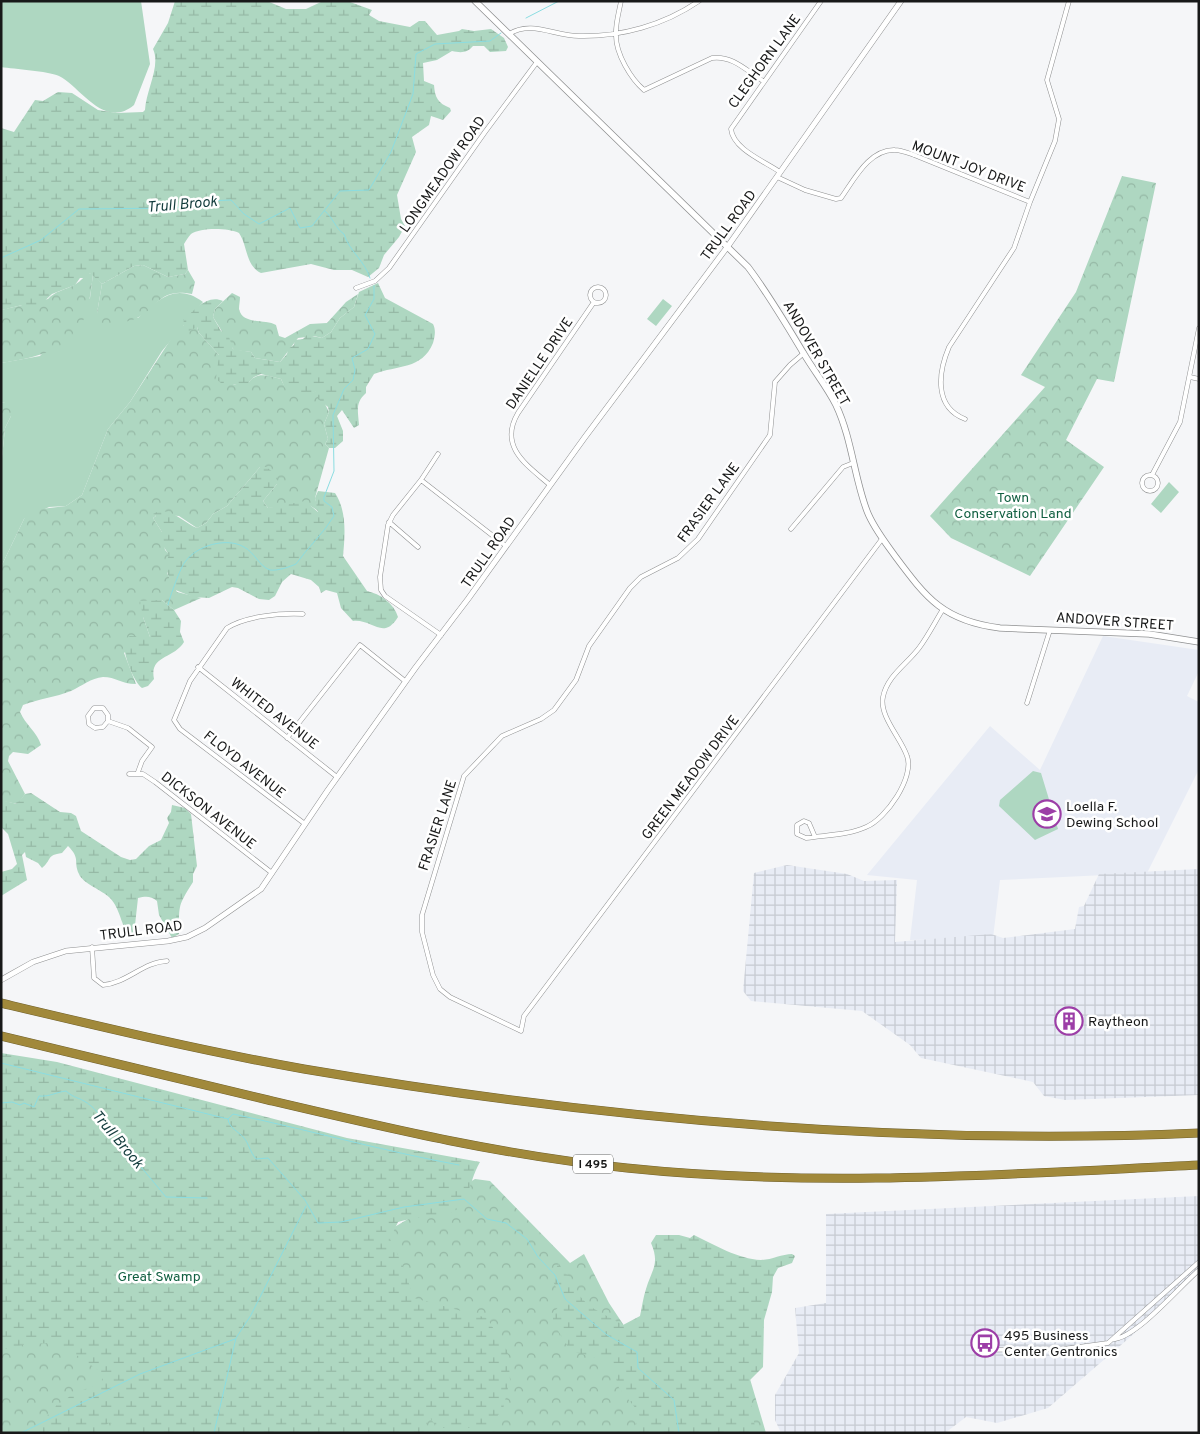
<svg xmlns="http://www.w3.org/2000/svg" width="1200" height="1434" viewBox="0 0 1200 1434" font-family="Overpass,sans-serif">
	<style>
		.built { fill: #e8ecf5 }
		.industrial { fill: url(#industrial-grid) }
		.grass { fill: #aed7c1 }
		.forest { fill: url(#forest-crowns) }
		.wetland { fill: url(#wetland-marsh) }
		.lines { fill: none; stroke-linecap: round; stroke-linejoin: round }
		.stream { stroke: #8bdde1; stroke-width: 1 }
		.minor-casing { stroke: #8f9091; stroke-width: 5 }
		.tertiary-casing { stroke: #8f9091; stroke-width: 6 }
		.secondary-casing { stroke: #8f9091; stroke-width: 7 }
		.motorway-casing { stroke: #71622f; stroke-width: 9 }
		.minor { stroke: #fff; stroke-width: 4 }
		.tertiary { stroke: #fff; stroke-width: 5 }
		.secondary { stroke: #fff; stroke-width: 5.5 }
		.motorway { stroke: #a1893b; stroke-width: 8 }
		.labels { text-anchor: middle; stroke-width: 5; stroke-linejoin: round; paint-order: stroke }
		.shield { fill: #fff; stroke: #5d5e5e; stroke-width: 1 }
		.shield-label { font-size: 12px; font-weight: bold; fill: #181919 }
		.street-label { font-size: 14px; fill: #181919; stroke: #fff }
		.park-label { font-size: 14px; fill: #115f41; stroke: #fff }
		.poi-label { font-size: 14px; fill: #181919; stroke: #fff; text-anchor: start }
		.water-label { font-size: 15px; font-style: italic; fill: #123b3c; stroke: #fff }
	</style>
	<defs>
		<pattern id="industrial-grid" width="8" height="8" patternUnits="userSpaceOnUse" patternTransform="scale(1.25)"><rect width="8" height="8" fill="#e8ecf5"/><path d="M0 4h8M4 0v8" fill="none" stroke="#c6cad1"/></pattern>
		<pattern id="forest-crowns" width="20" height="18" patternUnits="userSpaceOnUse" patternTransform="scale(1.25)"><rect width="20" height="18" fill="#aed7c1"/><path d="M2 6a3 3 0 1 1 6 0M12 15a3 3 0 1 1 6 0" fill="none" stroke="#95b8a5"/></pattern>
		<pattern id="wetland-marsh" width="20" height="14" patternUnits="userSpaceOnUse" patternTransform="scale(1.25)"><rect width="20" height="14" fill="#aed7c1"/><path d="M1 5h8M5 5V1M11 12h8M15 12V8" fill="none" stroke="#95b8a5"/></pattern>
	</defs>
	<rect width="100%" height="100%" fill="#f5f6f8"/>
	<!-- built -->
	<path class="built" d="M1103 636 1199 650V671L1187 696 1199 702V769L1147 873 1000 880 993 938 910 940 917 880 867 875 990 726 1040 770Z"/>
	<!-- industrial -->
	<path class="industrial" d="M787 865 847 874 864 881 897 880 895 942 991 934 1003 938 1075 929 1079 907 1084 906 1099 874 1199 869V1095L1065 1100 1044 1096 1033 1082 921 1058 910 1045 862 1011 751 1001 743 991 754 873Z
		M1199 1196V1273L1128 1339 1048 1408 997 1423 966 1417 945 1433H781L775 1420V1395L799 1353 795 1308 826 1303V1214Z"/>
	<!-- grass -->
	<path class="grass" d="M1 1H141L150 64 134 105C104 130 81 87 59 76 47 71 15 69 1 67Z
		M93 274 102 284 97 313 138 318C159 299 176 282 203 302L162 351 130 402 108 429 82 495 66 506 49 507 24 519 1 567V468L5 428 11 416 4 402 1 403V363L40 356 90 298Z
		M663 299 672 306 656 326 647 319Z
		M1169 482 1179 492 1161 513 1151 504Z
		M1033 771 1041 773 1058 829 1035 840 999 806 1000 800Z"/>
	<!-- forest -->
	<path class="forest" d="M1122 176 1156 183 1114 382 1097 379 1066 440 1104 467 1030 576 951 538 930 516 1045 387 1021 375 1076 292Z
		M143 265 168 277 185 274 188 270 195 282 192 294C159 288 160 306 137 318 126 323 114 324 102 324L97 313 102 284 134 266Z
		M90 273 93 274C91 291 89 312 80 327 65 352 28 359 1 363V310L48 299C55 291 65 290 74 285 79 283 83 277 90 273Z
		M232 293 240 297C240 301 239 305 239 309 242 325 266 319 276 325L279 336 285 338 310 324 327 323 346 302 358 294 354 307 340 318 331 332 322 338 314 336 298 338 280 362 255 358 251 352 234 350 231 346 213 317 215 309Z
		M184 319 183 326 197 327 199 333 219 355V363L228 382 235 385 249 382C258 371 269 376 281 379 286 391 290 391 302 392 309 392 312 394 318 390L329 412 324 424 328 439 325 444 329 448 315 498 319 512C300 495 289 508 268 508L263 501 277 484 272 473 260 467 227 506 213 514 206 523 197 528 179 516 154 514 156 516 153 518 162 532 165 550 170 555 167 573 177 592 201 598 174 610 162 600 152 602 143 617 150 637 140 638 124 653 136 684C121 684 116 677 103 677 91 678 82 686 71 691 56 697 38 699 23 705L20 712C25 724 37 732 41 745L28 754 13 752 9 756 8 761 25 794 18 804 2 801 1 567 24 519 33 510 66 506 82 495 108 429 130 402Z
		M4 402 12 407 11 416 5 428 1 468V403Z
		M1 1123 356 1250 475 1179 490 1181 570 1263 584 1254 609 1303 668 1392 750 1379 766 1433H1Z"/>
	<!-- wetland -->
	<path class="wetland" d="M175 1H267L286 9H306L323 1 350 2 372 10 369 15 379 21 410 27 419 21H425L437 35 459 31 462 29 474 31 491 29 504 38 508 47 506 51 490 52 484 46H473C467 53 461 53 452 51L437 60 423 63 424 81 434 85C435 98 438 103 450 108L451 111 443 120 431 116 429 125 412 137 416 152 397 195 401 219 405 226 399 237 384 255 379 268 368 277 352 270H334L311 264 261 273C245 265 248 246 239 233 229 228 201 227 191 234 188 237 186 241 184 244L188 270 185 274 168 277 143 265 134 266 102 284 90 273 86 278H80L75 285 52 294 37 308C26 301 14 308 1 310V128L14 132 35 100 43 101 58 92 72 93 98 110 117 113 143 112 145 110C146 90 161 66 153 49L168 23Z
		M378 283 385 298 433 324C436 330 435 336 433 343 422 370 397 365 374 374L366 387V393C355 403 358 410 359 425L354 428 342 410 337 416 343 431V441L335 448H329L325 444 328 439 324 424 329 412 328 407 318 399V391L307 395 302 392 292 393 285 388 281 379 261 374 254 377 245 386 221 383 216 379 219 355 199 333 197 327 187 332 183 327 184 319C195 310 207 294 223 301L215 309 213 317 221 331 228 334 233 349 251 352 255 358 280 362 287 354 288 349 294 345 295 340 303 339 307 335 322 338 331 332 340 318 354 307 359 292Z
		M260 467H266L277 475V484L263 501 268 508 305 501 318 512 315 498 318 491 335 493C347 511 345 535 343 556L367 591C380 594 394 603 398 617 383 641 373 619 353 621L341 608 337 593 326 590 321 593 319 587 311 580 291 574 282 582 275 596 269 600 259 599 238 588 232 587 209 598 193 597 173 589 165 566 169 555 162 544V532L153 518 156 516 153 514C168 504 184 523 197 528L206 523 213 514 227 506Z
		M162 600 174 610 181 621 180 632 184 642C174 659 149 655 154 679L148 686 142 688C133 681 121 650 125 639L130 636 150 637 143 617 140 601Z
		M31 793 60 812 71 813 76 816 81 831 121 857 130 860 136 859 149 846 161 840 169 823 167 818 171 812 172 805 185 808 191 814 197 866 193 874V882C178 906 179 904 179 934L172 938 159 915 157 901C151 896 146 896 138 898L134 934 132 938C121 930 122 911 110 898 102 890 82 883 79 874 73 861 81 859 68 846L62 853C46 855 52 860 42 868L38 863 26 857 25 852 22 855 27 880 1 896V872L12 869 17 864 8 834 1 827V800L17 804 25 794Z
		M1 1053 57 1062 347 1138 480 1162C473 1174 471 1186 465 1199 456 1217 439 1216 421 1217 413 1218 405 1220 398 1222L390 1239 401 1261 414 1298 487 1318 508 1352 510 1380 503 1409 488 1428H437L429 1416 424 1433H129L122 1427 109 1423 94 1433H32L57 1405 75 1393 104 1382 98 1370 65 1347 50 1343 28 1344 1 1350Z
		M656 1235H679L690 1238 694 1235C715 1245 738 1259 761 1260 771 1260 782 1254 792 1254L795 1256 792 1263 778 1268 773 1277 772 1292 764 1320 763 1367 750 1380 749 1392 756 1433H630L640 1417 637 1410 619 1388 613 1369 597 1358 570 1351 553 1322V1313L563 1302 552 1279 558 1264 574 1283 576 1292 589 1306 623 1325 640 1316C642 1307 643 1298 646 1289 652 1269 660 1264 651 1243Z"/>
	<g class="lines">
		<!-- stream -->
		<path class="stream" d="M526 18 559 1
			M325 211C333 218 336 229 344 234 349 251 365 261 370 278
			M1 258 41 240 79 209 175 208 207 201 231 200 244 214 259 224 290 208 300 228 312 226 340 191 369 190 391 152 413 94 416 54 435 44 490 41 501 33
			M168 605C169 599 181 566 185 562 197 545 227 537 244 547 254 552 260 567 270 570 278 571 289 567 296 564 308 547 323 534 334 516L332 507 324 501V497L334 471 333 415 344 389 353 380 355 370 352 358 368 349 375 334 365 315 374 299V286
			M1 1063 228 1119C229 1128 238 1131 244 1138 249 1144 250 1152 256 1159L268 1158 305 1200 318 1223 341 1222 404 1207 464 1199 487 1219 506 1223 527 1239 538 1257 555 1275 565 1299 607 1335 637 1352 638 1368 674 1400 679 1433
			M1 1103 12 1102 20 1105 24 1103 34 1107 39 1096C50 1097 56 1092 66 1091 74 1098 77 1097 84 1101 93 1106 103 1117 107 1126L166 1197 207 1198
			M228 1119 233 1114C309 1130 383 1151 459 1165
			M21 1433 140 1374 235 1339
			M214 1433 236 1338 251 1315 306 1206"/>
		<!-- minor casing -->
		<g class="minor-casing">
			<path id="minor" d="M621 1C619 12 615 25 616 36 616 54 631 79 644 90L712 58C732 55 747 71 763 81
				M509 34C532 20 554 36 579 36 621 37 664 25 699 1
				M780 172C764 161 733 149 731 129L821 1
				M777 177 805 190 836 199 841 198C854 180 869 149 895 150 901 150 908 153 914 155L1030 202
				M590 295a8 8 0 1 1 16 0a8 8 0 1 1-16 0Z
				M356 288 375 281 389 268 485 132 537 62
				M804 353 790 365 775 382 770 435 698 539 678 558 641 577 630 588 589 646 576 680 554 710 541 719 502 736 464 776 422 915V932L433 975 440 989 450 997 521 1031 524 1016 882 539
				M1190 377 1199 379
				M965 419C934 407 938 373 949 347L1014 248 1030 202 1055 141 1059 119 1047 80 1069 1
				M438 454 421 480 393 515 388 525 380 577 381 590 385 596 441 635
				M1142 483a8 8 0 1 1 16 0a8 8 0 1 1-16 0Z
				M1152 475 1180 422 1199 328
				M421 480 506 546
				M550 485C527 465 498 447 518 413L594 302
				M389 522 418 547
				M791 529 843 467 853 463
				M303 614C280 613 246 616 227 628L190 681 174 720 180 729 305 824
				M198 667 337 777
				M1027 703 1050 630
				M108 721 103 727 95 728 89 724 88 716 94 708H103L108 715V721L128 728 152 747 142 761 138 772
				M287 738 360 645 405 681
				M129 774H143L155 782 272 873
				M815 837 809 823 804 821 797 825V834L806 838C825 835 849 835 866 827 886 819 915 777 907 756 901 738 879 716 883 697 887 676 907 664 919 648 928 636 935 622 943 609
				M92 947 94 978 103 985C127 983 143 962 167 961
				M1115 1339C1139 1335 1179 1287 1199 1270
				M975 1350 1064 1349 1108 1343 1199 1262"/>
		</g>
		<!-- tertiary casing -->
		<g class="tertiary-casing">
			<path id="tertiary" d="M1 980 33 962 66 951 168 941 187 937 205 928 261 889 328 790 416 667 468 599 585 437 728 246 901 1"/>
		</g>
		<!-- secondary casing -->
		<g class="secondary-casing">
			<path id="secondary" d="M475 1 748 267C769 295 786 324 804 354 814 371 827 387 836 405 852 439 854 477 867 511 873 527 885 542 895 556 927 599 944 621 1000 628L1149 634 1199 642"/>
		</g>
		<!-- motorway casing -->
		<g class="motorway-casing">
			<path id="motorway" d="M1 1003C102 1027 202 1051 304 1069 599 1119 900 1146 1199 1133
				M1 1036C90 1057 179 1079 268 1100 387 1128 505 1156 627 1168 817 1188 1008 1174 1199 1165"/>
		</g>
		<!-- minor -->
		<use href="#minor" class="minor"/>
		<!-- tertiary -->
		<use href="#tertiary" class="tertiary"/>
		<!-- secondary -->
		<use href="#secondary" class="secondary"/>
		<!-- motorway -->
		<use href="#motorway" class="motorway"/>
	</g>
	<!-- icons -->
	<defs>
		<g id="school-ring" transform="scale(1.4375)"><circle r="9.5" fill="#fff" stroke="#9c3ea7" stroke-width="1.5"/><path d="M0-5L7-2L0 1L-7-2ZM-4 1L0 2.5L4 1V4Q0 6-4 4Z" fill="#9c3ea7"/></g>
		<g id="building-ring" transform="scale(1.4375)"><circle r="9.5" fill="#fff" stroke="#9c3ea7" stroke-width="1.5"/><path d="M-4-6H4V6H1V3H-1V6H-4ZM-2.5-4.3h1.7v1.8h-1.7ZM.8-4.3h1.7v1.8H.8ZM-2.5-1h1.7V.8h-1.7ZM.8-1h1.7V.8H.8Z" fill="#9c3ea7"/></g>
		<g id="bus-ring" transform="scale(1.4375)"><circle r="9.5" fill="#fff" stroke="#9c3ea7" stroke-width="1.5"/><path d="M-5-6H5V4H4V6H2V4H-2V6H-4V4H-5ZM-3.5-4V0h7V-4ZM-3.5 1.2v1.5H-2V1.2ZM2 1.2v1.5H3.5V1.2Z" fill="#9c3ea7"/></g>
	</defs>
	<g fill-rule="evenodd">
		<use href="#school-ring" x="1047" y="814"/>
		<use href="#building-ring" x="1069" y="1021"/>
		<use href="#bus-ring" x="985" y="1343"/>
	</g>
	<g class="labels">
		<!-- shield labels -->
		<rect class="shield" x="573" y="1154.5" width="40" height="19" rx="4"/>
		<g class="shield-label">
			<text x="593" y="1168">I 495</text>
		</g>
		<!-- street labels -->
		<g class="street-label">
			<text transform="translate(764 61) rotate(-54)" y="5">CLEGHORN LANE</text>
			<text transform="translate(969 166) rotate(21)" y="5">MOUNT JOY DRIVE</text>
			<text transform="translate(442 174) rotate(-55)" y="5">LONGMEADOW ROAD</text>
			<text transform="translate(728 225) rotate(-54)" y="5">TRULL ROAD</text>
			<text transform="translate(817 353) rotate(60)" y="5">ANDOVER STREET</text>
			<text transform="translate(539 363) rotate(-56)" y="5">DANIELLE DRIVE</text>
			<text transform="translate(708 502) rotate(-54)" y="5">FRASIER LANE</text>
			<text transform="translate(488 552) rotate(-55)" y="5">TRULL ROAD</text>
			<text transform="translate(1115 621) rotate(4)" y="5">ANDOVER STREET</text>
			<text transform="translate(275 713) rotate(38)" y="5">WHITED AVENUE</text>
			<text transform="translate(245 764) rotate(38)" y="5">FLOYD AVENUE</text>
			<text transform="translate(690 777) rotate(-53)" y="5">GREEN MEADOW DRIVE</text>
			<text transform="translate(209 810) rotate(38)" y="5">DICKSON AVENUE</text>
			<text transform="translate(437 825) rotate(-72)" y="5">FRASIER LANE</text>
			<text transform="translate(141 930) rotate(-7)" y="5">TRULL ROAD</text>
		</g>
		<!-- park labels -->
		<g class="park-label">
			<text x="1013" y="502">Town<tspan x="1013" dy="16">Conservation Land</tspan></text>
			<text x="159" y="1281">Great Swamp</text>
		</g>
		<!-- poi labels -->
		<g class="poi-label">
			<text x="1066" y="811">Loella F.<tspan x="1066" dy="16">Dewing School</tspan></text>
			<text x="1088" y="1026">Raytheon</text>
			<text x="1004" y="1340">495 Business<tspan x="1004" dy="16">Center Gentronics</tspan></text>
		</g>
		<!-- water labels -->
		<g class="water-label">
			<text transform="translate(182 204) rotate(-5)" y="5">Trull Brook</text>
			<text transform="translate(118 1139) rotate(50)" y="5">Trull Brook</text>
		</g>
	</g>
	<!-- border -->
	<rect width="1200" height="1434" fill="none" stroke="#181919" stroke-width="5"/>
</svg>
